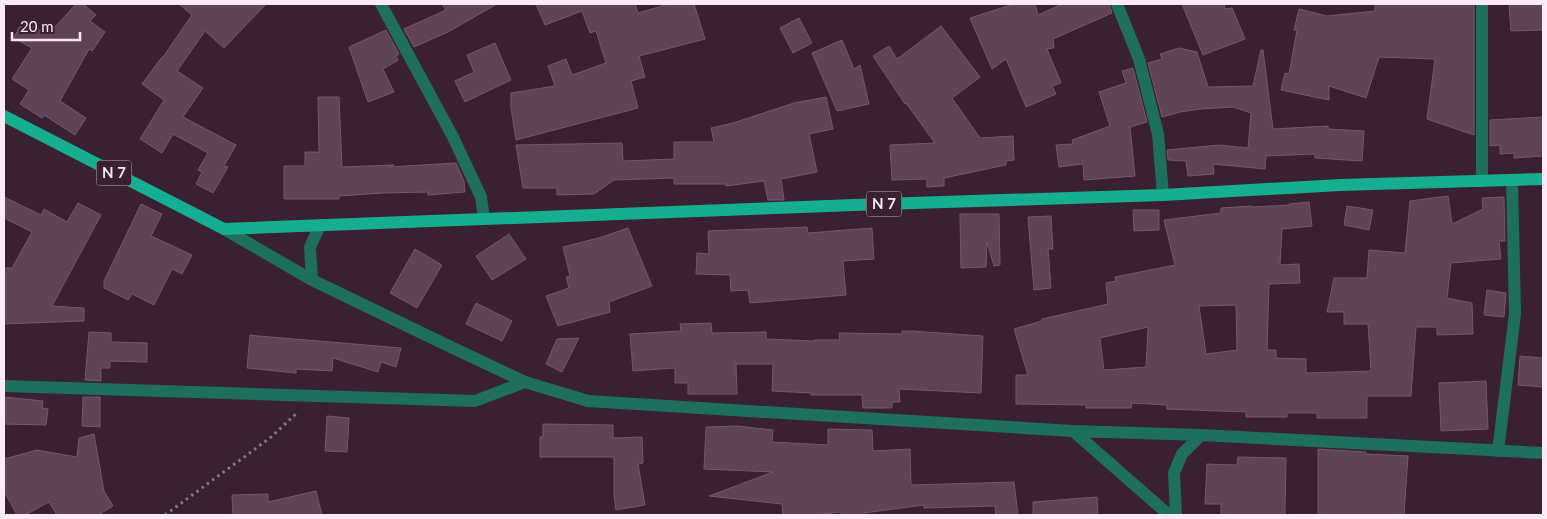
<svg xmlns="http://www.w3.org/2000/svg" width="1547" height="519" viewBox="0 0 1547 519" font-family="Lato,sans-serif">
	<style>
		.building { fill: #5f4456; stroke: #74586b; fill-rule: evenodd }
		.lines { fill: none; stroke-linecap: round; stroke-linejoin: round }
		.path { stroke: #8b7684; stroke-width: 3; stroke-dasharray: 2.5 4; stroke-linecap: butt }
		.minor { stroke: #1e6f5d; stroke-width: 12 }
		.tertiary { stroke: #1e6f5d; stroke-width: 12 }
		.primary { stroke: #16ae91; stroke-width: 12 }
		.labels { text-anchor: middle; stroke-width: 4.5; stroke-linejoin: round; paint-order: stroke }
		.shield { fill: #392131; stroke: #c2aebb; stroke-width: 1 }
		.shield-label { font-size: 15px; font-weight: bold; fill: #fcebf6 }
	</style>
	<rect width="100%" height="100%" fill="#392131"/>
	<!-- building -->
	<path class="building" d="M76 4H83L96 15 90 21 105 32 92 51 89 49 60 101 86 118 75 135 44 115 42 118 20 104 29 90 12 79 32 48 14 38 22 21 43 32 49 24 55 27Z
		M179 4H266L224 48 205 31 177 71 203 88 183 117 236 145 224 166 228 167 213 193 196 184 202 172 198 170 208 153 173 134 162 153 140 139 164 100 142 84 162 57H163L192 15Z
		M442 4H497L448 32 414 47 404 29 446 10Z
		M536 4H635L638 13 669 4H694L705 39 639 56 645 77 631 81 638 108 516 140 511 108V93L555 86 548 66 566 59 572 75 606 63 596 31 590 33 582 11 545 25Z
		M1014 4H1035L1038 15 1062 4H1109L1112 13 1053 39 1054 48 1047 49 1061 83 1052 86 1056 94 1026 107 1006 59 992 69 970 18Z
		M1182 4H1224L1225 9 1232 8 1245 39 1203 55Z
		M1375 4H1474V135L1427 119 1435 59 1379 57 1366 98 1329 86V100L1281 90 1285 73 1289 74 1297 30H1294L1299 9 1327 16 1375 11Z
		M1509 4H1543V30L1511 31Z
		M799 18 812 43 793 53 780 28Z
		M941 26 980 77 952 98 980 138 1013 136 1014 160 1006 161V165L944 178V186L927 187V179L892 180 890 145 935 143 906 103 905 104 873 56 889 46 897 59Z
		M386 30 399 54 396 56 398 60 383 69 394 92 368 102 349 47Z
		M842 40 854 69 860 65 869 104 837 111 812 53Z
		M495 43 511 80 465 102 455 81 474 72 467 55Z
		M1179 48 1197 52 1208 87 1253 86 1261 50H1263L1273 129 1328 126V129L1364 131 1362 161 1315 158V154L1266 156 1265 169 1213 164 1214 174 1188 176 1186 161 1168 160 1167 150 1219 145 1248 148 1251 113 1233 107 1200 109 1180 112 1162 117 1148 63 1162 59 1160 54Z
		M1133 68 1147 122 1130 127 1135 176 1084 180 1083 164 1059 167 1056 145 1073 144 1072 140 1110 126 1099 92 1126 83 1122 71Z
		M318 97H339L342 167 394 165 389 167 456 163 464 181 465 192 428 195V192L383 193 339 196V199H284V166H305V152H319Z
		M826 97 833 129 809 134 817 172 781 179 784 200H768L764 181 726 186V184H674V178L614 180 594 194 557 195V188H523L516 145 622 143 623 161 674 159V142H714L711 128 733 123 794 103Z
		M1543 117V156L1514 158V153L1500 154V145L1490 146V120Z
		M1448 196 1452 224 1483 209 1482 198 1504 197 1505 241H1499L1501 259 1451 263 1447 298 1472 303 1473 334 1437 335V327H1416L1411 396H1367V418H1317V413H1287V417H1246V412L1167 409V405L1132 403 1131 408H1086V405L1016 404V375H1028L1014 329 1042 321V319L1108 304 1106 283 1116 281 1115 277 1175 265 1164 220 1221 213V208L1252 206V207L1289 205V204L1309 202 1312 226 1282 229 1280 265 1299 264 1300 283 1269 284 1267 350H1276V358L1306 359V373L1371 371 1368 324H1344V312H1327L1334 278H1367L1369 250 1405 253 1410 201ZM1236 305 1237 350 1206 354 1199 306ZM1148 327 1146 367 1104 370 1100 338Z
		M4 197 41 215 44 209 67 222 78 203 101 215 52 306 84 308V321L4 324V268H12L32 232 4 218Z
		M141 204 162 214 151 236 192 255 182 274 172 269 154 305 132 294 128 300 104 288V281Z
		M1347 206 1373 210 1369 230 1344 225Z
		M1133 210H1159V230L1134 231Z
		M960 214H999L1000 265 994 266 987 242 986 267 961 268Z
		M1051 216 1053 249H1048L1051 288 1034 290 1028 217Z
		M807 227 808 233 872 228 874 259 843 261 846 295 750 303 748 290 731 291 730 275 696 274 697 253 709 254 708 231Z
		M628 228 652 286 609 302 610 312 558 326 546 296 569 288 566 277 570 276 563 247 602 237Z
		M509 234 526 259 492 280 476 256Z
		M415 249 442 265 417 308 390 293Z
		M1487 290 1506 293 1504 317 1484 315Z
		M476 303 512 321 502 341 466 324Z
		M711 323 712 333 766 332V339L814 341V340H840L839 333 902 334V331H911L983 336 981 393 899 389 900 402H892V408H863L862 395H811V393L772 391 773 364H736L737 394H688V383H675V368L633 371 630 334 681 331 680 324Z
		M89 332 111 333V342L147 343V362L110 361V368H101V381L85 380Z
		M250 335 259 336 401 348 396 367 381 362 378 372 333 358 332 371 296 369V373L247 368Z
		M579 338 562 372 546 364 557 339Z
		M1520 356 1543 358V387L1518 385Z
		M1486 381 1488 429 1441 431 1439 383Z
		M4 397 43 401 42 408 48 409 46 425 4 424Z
		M83 397H100V427L82 426Z
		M327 416 349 418 347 452 325 451Z
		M543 424 613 425V438L642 437 643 463 638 464 645 505 616 510 614 495V457H540V437H543Z
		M738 426 773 430 772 442 828 445V429L872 430 873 451 910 449 911 485 1014 482 1018 515H996L995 506 924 508V505L864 513 865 515H842L841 512 813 515H783L782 504 709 496 773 472 704 469 706 427Z
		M94 434 104 491 113 506 98 515H57L49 502 25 515H17L4 491V459L37 450 77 457 79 438Z
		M1318 449 1366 452V454L1408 456 1404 515H1318Z
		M1238 457 1286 458 1285 515H1221V504H1205L1207 464 1237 465Z
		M316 491 322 515H233L232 495 268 494V502Z
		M1097 497 1098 515H1033V502Z"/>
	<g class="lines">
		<!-- path -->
		<path class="path" d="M165 515 270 438 297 413"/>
		<!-- minor -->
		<path class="minor" d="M381 4 453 137 481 197 484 219
			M1117 4 1139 59 1158 134 1163 195
			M1482 4V181
			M1498 451 1515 314 1512 181"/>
		<!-- tertiary -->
		<path class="tertiary" d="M224 229 312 280 455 349 525 382 588 401 1073 431 1201 435 1543 453
			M312 280 310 247 320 225
			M4 386 475 401 525 382
			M1073 431 1169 515
			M1176 515 1174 473 1182 454 1201 435"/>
		<!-- primary -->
		<path class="primary" d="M4 116 224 229 881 204 1163 195 1340 185 1543 179"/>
	</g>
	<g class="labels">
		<!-- shield labels -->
		<g class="shield">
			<rect x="96.5" y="160.5" width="35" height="25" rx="4"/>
			<rect x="866.5" y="191.5" width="35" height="25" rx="4"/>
		</g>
		<g class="shield-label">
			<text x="114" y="178">N 7</text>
			<text x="884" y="209">N 7</text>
		</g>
	</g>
	<!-- border -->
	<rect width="1547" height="519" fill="none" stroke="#fcebf6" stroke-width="10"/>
	<!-- scale -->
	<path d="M12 32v8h68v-8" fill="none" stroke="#fcebf6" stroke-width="2.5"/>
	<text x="20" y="32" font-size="15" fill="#fcebf6" stroke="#392131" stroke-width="4" paint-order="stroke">20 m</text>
</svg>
